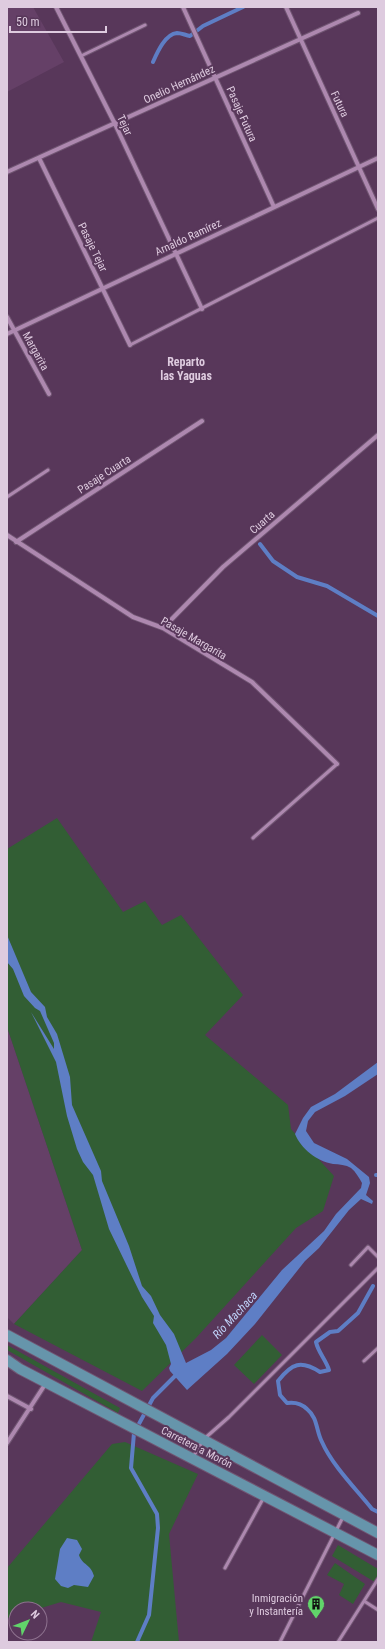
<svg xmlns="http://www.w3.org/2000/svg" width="385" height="1649" viewBox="0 0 385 1649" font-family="'Roboto Condensed',sans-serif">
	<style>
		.built { fill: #654067 }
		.green { fill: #325e34 }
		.water { fill: #5e7ec5 }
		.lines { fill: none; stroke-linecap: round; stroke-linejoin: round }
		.stream { stroke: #5e7ec5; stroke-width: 4 }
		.lane-casing { stroke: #705572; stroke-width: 5 }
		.street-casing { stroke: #705572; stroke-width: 6 }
		.primary-casing { stroke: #705572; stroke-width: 12 }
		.lane { stroke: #ad88af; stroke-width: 3 }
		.street { stroke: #ad88af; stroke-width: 4 }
		.primary { stroke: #6695ab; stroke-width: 10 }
		.labels { text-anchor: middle; stroke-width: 4; stroke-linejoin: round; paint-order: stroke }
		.street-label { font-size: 11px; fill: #decbdf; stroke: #58375a }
		.poi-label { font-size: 11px; fill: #decbdf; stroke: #58375a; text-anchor: end }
		.neighbourhood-label { font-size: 12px; font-weight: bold; fill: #decbdf; stroke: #58375a }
		.water-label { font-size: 12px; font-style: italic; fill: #bed1f8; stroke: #58375a }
	</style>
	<rect width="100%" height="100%" fill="#58375a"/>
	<!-- built -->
	<path class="built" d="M7 7H33L64 62 7 92Z
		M7 1027 82 1250 14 1324 7 1317Z"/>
	<!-- green -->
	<path class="green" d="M57 818 123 912 145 901 162 925 181 915 243 995 205 1035 288 1105 291 1129 334 1176 323 1211 296 1228 196 1338 142 1391 14 1324 82 1250 7 1027V849Z
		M262 1335 282 1355 254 1384 234 1365Z
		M7 1345 120 1408 118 1413 7 1350Z
		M125 1442 198 1474 169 1534 179 1642H91L101 1612 61 1602 38 1609H16V1615L7 1618V1568L112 1444Z
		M338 1545 378 1569V1584L332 1556Z
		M335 1563 365 1584 353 1604 339 1595 344 1584 327 1575Z"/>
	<!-- water -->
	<path class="water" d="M7 935 31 992 45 1007 47 1017 57 1034 70 1077 72 1105 101 1171 102 1181 129 1246 142 1286 151 1296 160 1315 174 1334 186 1363 211 1350 226 1338 282 1270 324 1231 336 1214 361 1188 362 1183C359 1178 356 1172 351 1168 346 1165 339 1164 333 1164 317 1161 301 1149 295 1134L303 1118 311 1107 335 1094 378 1062V1074L345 1096 315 1112 308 1121 306 1131 314 1143 347 1159 369 1177 370 1183 366 1195 373 1201 372 1204 361 1199 349 1210 319 1248 305 1261 255 1324 227 1354 187 1390 170 1371 169 1368 171 1364 166 1345 153 1323 154 1316 142 1297 109 1229 93 1175 83 1162 77 1149 67 1116 56 1062 31 1012 54 1049V1043L40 1011 35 1008 24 996 13 969 7 962Z
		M67 1538 77 1540 82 1549 79 1555C82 1565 91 1564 94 1576L88 1587 74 1585 68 1588 61 1586 55 1579 60 1549Z"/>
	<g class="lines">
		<!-- stream -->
		<path class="stream" d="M153 62C157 53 165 34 177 33 181 33 185 35 190 36L203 26 243 7
			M260 544 273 561 297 577 327 586 378 616
			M376 1175H378
			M373 1286 358 1313 338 1331 330 1332 316 1342C318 1352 326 1360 329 1370L320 1372C301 1360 292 1363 278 1381L280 1395 287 1403C294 1402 302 1404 307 1409 318 1418 316 1431 322 1442 332 1465 356 1489 372 1509L378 1512
			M137 1642 149 1615 158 1528 157 1514 131 1468 134 1433 153 1398 177 1374"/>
		<!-- lane casing -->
		<g class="lane-casing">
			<path id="lane" d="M81 56 145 25
				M130 345 378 218
				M7 497 48 470
				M253 838 337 764
				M351 1265 368 1247 378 1257
				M364 1361 378 1348
				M193 1457 204 1439 229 1417 378 1268
				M225 1568 264 1497
				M364 1601 378 1610
				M280 1642 343 1517
				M338 1642 378 1579"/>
		</g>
		<!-- street casing -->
		<g class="street-casing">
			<path id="street" d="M56 7 115 124 202 309
				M183 7 274 207
				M286 7 378 209
				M39 158 130 345
				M7 172 358 13
				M7 317 49 394
				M7 334 378 158
				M7 535 133 617 163 628 252 682 337 764
				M16 542 202 421
				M163 628 223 567 378 435
				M7 1396 31 1409
				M7 1443 46 1383"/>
		</g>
		<!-- primary casing -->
		<g class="primary-casing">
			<path id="primary" d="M7 1335 378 1533
				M7 1360 20 1369 378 1555"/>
		</g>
		<!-- lane -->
		<use href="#lane" class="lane"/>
		<!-- street -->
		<use href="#street" class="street"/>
		<!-- primary -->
		<use href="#primary" class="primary"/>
	</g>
	<!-- icons -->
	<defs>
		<g id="building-pin" transform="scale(0.9)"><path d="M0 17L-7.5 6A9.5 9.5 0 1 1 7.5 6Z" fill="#61d46a" stroke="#58375a"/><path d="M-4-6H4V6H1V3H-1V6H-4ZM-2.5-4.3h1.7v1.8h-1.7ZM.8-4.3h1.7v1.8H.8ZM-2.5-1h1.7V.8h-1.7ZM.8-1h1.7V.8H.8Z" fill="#111"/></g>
	</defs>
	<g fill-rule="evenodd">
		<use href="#building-pin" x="316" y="1604"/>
	</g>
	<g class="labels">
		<!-- street labels -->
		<g class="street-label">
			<text transform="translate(179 84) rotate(-25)" y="4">Onelio Hernández</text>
			<text transform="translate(340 104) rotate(65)" y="4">Futura</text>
			<text transform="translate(242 114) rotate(66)" y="4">Pasaje Futura</text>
			<text transform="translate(125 125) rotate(65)" y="4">Tejar</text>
			<text transform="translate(188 237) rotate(-25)" y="4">Arnaldo Ramírez</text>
			<text transform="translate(93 247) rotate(64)" y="4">Pasaje Tejar</text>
			<text transform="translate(36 351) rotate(61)" y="4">Margarita</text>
			<text transform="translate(104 474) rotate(-33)" y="4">Pasaje Cuarta</text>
			<text transform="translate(262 522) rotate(-41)" y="4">Cuarta</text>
			<text transform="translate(194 638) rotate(30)" y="4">Pasaje Margarita</text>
			<text transform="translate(197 1447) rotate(27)" y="4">Carretera a Morón</text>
		</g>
		<!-- poi labels -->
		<g class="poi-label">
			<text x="303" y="1602">Inmigración<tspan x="303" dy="13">y Instantería</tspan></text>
		</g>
		<!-- neighbourhood labels -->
		<g class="neighbourhood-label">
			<text x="186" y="366">Reparto<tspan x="186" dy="14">las Yaguas</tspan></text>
		</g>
		<!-- water labels -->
		<g class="water-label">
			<text transform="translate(235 1315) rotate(-47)" y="4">Río Machaca</text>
		</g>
	</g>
	<!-- border -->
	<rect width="385" height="1649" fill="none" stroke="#decbdf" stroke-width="16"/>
	<!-- north arrow -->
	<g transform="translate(28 1621) rotate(47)"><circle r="19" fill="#58375a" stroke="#8e728f"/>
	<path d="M0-3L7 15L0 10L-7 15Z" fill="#61d46a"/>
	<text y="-6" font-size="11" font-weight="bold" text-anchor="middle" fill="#decbdf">N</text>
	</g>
	<!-- scale -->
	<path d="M10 26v6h96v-6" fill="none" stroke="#decbdf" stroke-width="2"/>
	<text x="16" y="26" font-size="12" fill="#decbdf" stroke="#58375a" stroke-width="3" paint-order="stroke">50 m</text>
</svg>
